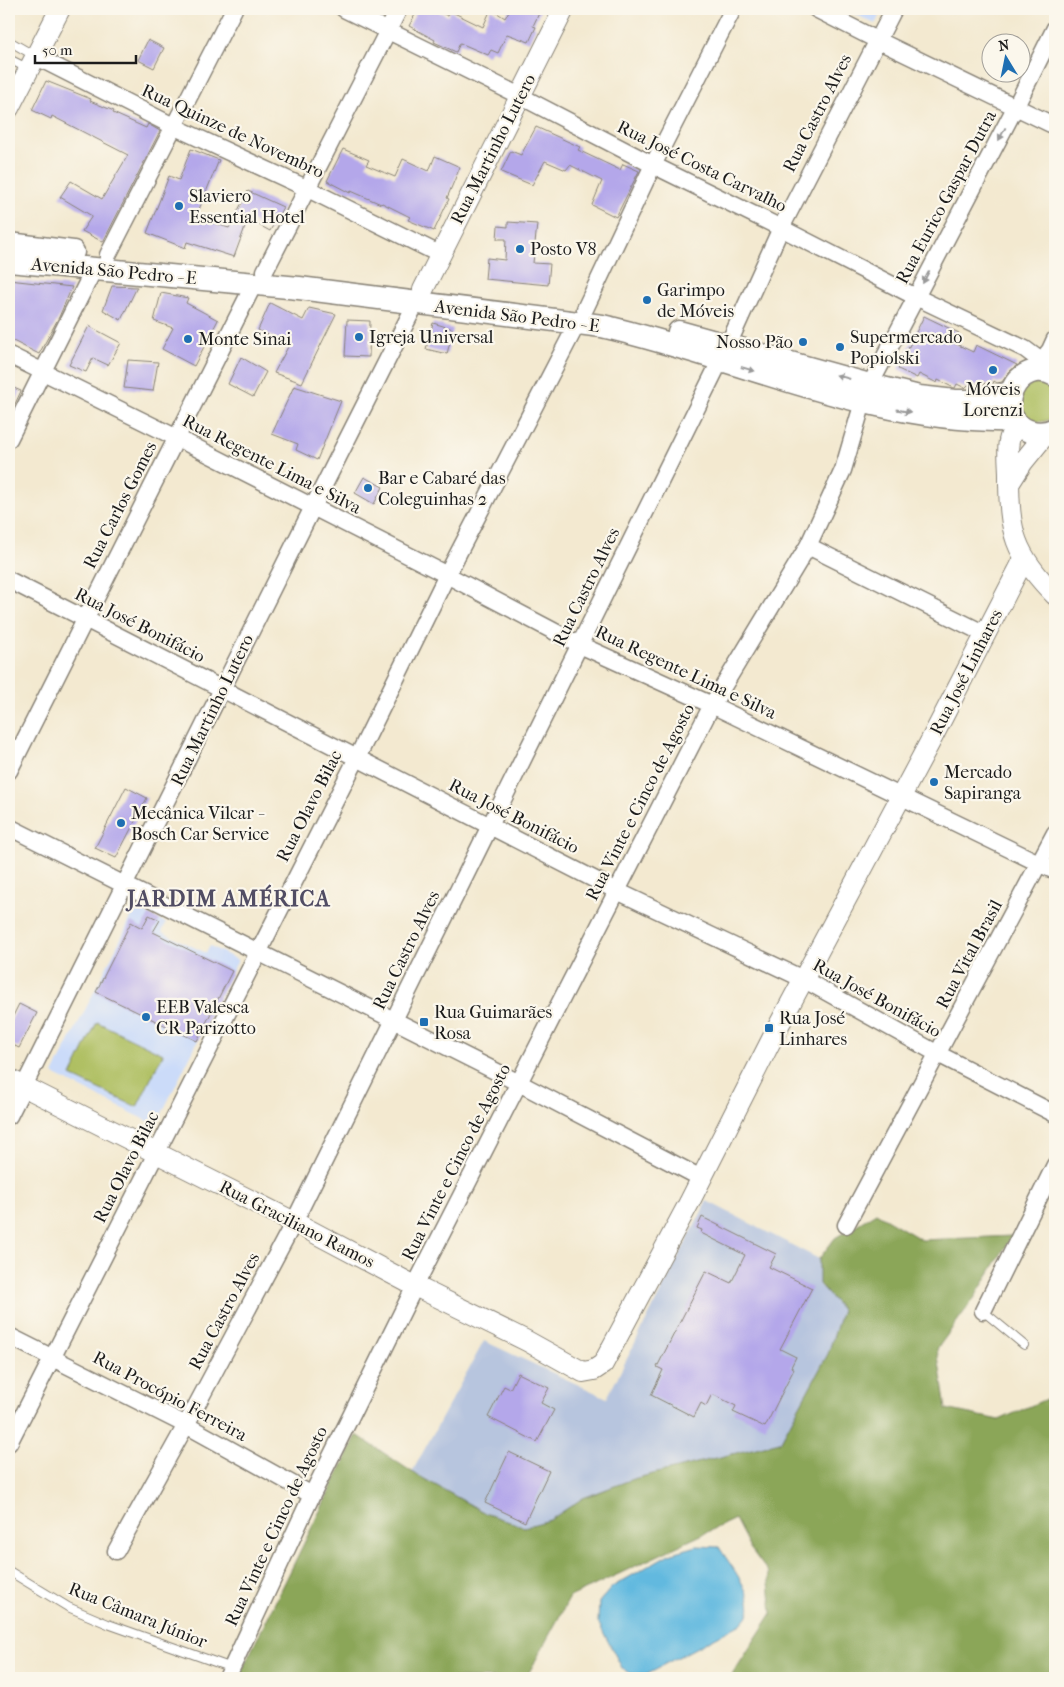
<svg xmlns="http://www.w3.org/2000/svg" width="1064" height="1687" viewBox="0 0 1064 1687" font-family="'IM FELL French Canon',serif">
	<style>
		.built { fill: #cbdbf9 }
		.industrial { fill: #b7c5de }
		.green { fill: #afbf62; stroke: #666e3f }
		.forest { fill: #8ba658; stroke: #54613a }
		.water { fill: #62b9df; stroke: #3f6a7e }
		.building { fill: #b4a7ea }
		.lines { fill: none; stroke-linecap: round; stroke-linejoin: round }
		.service-casing { stroke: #888276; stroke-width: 10 }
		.minor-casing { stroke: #888276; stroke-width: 19 }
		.tertiary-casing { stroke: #888276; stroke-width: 22 }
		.secondary-casing { stroke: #888276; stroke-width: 25 }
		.service { stroke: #fff; stroke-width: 8 }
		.minor { stroke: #fff; stroke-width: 16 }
		.tertiary { stroke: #fff; stroke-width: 20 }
		.secondary { stroke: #fff; stroke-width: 22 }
		.oneway { fill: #999 }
		.poi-dot { fill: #1f6fb2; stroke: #fbf7ec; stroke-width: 2 }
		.labels { text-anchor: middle; stroke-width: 4.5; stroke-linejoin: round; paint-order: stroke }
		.street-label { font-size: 18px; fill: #1c1c1c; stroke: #fbf7ec }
		.poi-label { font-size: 18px; fill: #1c1c1c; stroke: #fbf7ec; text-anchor: start }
		.district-label { font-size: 22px; font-weight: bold; letter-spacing: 1px; fill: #514d64; stroke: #fbf7ec }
	</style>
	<rect width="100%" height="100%" fill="#fbf7ec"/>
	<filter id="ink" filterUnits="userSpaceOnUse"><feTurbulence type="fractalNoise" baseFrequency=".02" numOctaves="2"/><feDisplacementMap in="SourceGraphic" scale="10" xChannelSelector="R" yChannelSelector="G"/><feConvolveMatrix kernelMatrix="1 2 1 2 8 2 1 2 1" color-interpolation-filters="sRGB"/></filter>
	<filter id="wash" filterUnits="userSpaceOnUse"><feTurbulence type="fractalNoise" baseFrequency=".0096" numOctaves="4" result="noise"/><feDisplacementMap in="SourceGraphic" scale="20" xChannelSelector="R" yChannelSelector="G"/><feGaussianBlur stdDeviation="1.12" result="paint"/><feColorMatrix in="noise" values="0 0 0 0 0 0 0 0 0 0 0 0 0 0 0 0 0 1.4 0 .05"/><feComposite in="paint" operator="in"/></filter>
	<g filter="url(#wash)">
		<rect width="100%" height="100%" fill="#f3e9d0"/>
		<!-- built -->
		<path class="built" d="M845 9H883L875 24Z
			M136 908 166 923 162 932 206 953 210 946 238 960 156 1125 53 1074Z"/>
		<!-- industrial -->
		<path class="industrial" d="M707 1201 819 1259V1285L843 1310 828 1354 780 1442 633 1479 583 1498 550 1520 524 1527 487 1514 412 1472 484 1341 607 1398Z"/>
		<!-- green -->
		<path class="green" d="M1034 382H1048L1055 388V415C1046 424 1036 423 1026 417L1019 404 1022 391Z
			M97 1022 163 1054 137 1107 71 1076Z"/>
		<!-- forest -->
		<path class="forest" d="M876 1213 922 1240 1012 1236 975 1297 937 1349 946 1409 999 1420 1055 1395V1678H732V1675L772 1613 768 1572 750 1548 735 1519 570 1597 526 1678H238L357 1435 412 1472 487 1514 524 1527 550 1520 583 1498 633 1479 780 1442 828 1354 842 1310 819 1284V1259L835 1238Z"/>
		<!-- water -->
		<path class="water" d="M697 1546 719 1547C728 1562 757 1597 748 1615 747 1618 743 1621 741 1624L646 1674H632L622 1668 598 1622 599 1602 612 1587 669 1554Z"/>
		<g id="blocks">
			<!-- building -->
			<path class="building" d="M418 9H433L448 16 450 11 483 27 491 9 505 18 510 9H541L533 26 536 27 529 42 507 34 498 53 491 50 488 55 460 43 456 52 434 42 435 40 409 26Z
				M148 40 164 48 154 68 138 60Z
				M46 81 91 99 90 101 114 111 113 113 146 128 148 124 160 131 103 242 82 231 92 216 60 197 71 181 102 199 128 155 52 116 51 119 32 110Z
				M536 127 580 147 578 150 620 170 623 164 639 171 616 217 592 205 602 181 570 165 566 170 545 161 532 185 501 172 511 151 521 155Z
				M191 149 219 160 196 217 229 228 248 191 283 207 270 231 248 219 234 257 187 242 185 248 147 233 169 176 179 180Z
				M343 149 369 160 366 165 395 177 403 159 429 171 435 156 460 167 447 198 449 199 434 231 408 220 410 217 382 203 381 204 351 191 350 193 327 181Z
				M508 222 537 224 533 263 550 264 548 285 485 279 487 258 505 260 506 239H497L498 226 508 227Z
				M9 280 72 287 59 317 39 354 9 339Z
				M112 286 137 287 121 320 103 310Z
				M161 293 188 298 186 303 218 320 194 366 162 349 173 328 154 321Z
				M270 303 303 320 309 308 336 314 302 383 274 373 289 345 258 330Z
				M924 316 959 333 954 343 973 352 976 345 1017 365 1009 372 1002 382 997 383 994 381 993 384 989 385 985 383 982 387 976 384 974 388 968 385 965 388 957 384 955 388H954L938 380 937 383 919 374 917 378 898 369Z
				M347 320 370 321 369 357 345 356Z
				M433 323 453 329 447 354 426 349Z
				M89 326 121 343 108 365 93 358 86 372 69 365Z
				M241 357 266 372 253 397 228 384Z
				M128 360 158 362 153 391 124 388Z
				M9 386 21 391 9 417Z
				M294 386 341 401 317 460 296 450 298 444 272 434Z
				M364 477 383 487 374 504 355 493Z
				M126 787 147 798 116 858 95 848Z
				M149 915 160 920 153 932 232 971 197 1041 96 992 131 922 142 928Z
				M19 1004 37 1013 19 1048 9 1043V1024Z
				M702 1217 776 1254 769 1267 812 1288 780 1349 796 1357 791 1367 794 1369 765 1427 733 1412 736 1406 712 1394 706 1406 701 1403 694 1417 651 1395 663 1370 657 1367 706 1271 731 1283 745 1255 701 1233 702 1230 697 1228Z
				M518 1373 549 1388 541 1403 554 1410 537 1442 488 1417 504 1386 510 1389Z
				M509 1452 549 1471 525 1522 485 1503Z"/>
		</g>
	</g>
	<g filter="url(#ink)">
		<use href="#blocks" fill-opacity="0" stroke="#888276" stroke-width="1"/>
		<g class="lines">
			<!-- service casing -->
			<g class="service-casing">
				<path id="service" d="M9 41 35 56
					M9 59 27 68
					M983 1311 1024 1345
					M9 1571 68 1607 108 1624 232 1668"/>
			</g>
			<!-- minor casing -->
			<g class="minor-casing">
				<path id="minor" d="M344 9 520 96 653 165 781 228 916 297 1025 349 1041 361
					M816 9 877 40 1055 126
					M35 56 175 127 306 188 441 255
					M108 255 234 9
					M265 271 399 9
					M585 309 653 165 733 9
					M728 345 781 228 894 9
					M9 355 177 438 447 575 580 645 712 705 1055 871
					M1041 361 1050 350 1055 339
					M870 385 1016 106 1055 28
					M9 439 94 269
					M808 546 985 634
					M9 580 617 891 803 979 938 1054 1055 1114
					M9 771 254 284
					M9 827 519 1083 701 1178
					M9 1116 313 507 416 303
					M846 1225 1055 833
					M983 1311 1055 1165
					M9 1336 186 1425 312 1495
					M9 1443 357 758 447 575 578 322
					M116 1551 186 1425 294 1222 720 361
					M227 1678 312 1495 415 1286 712 705 808 546 843 470 863 402"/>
			</g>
			<!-- tertiary casing -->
			<g class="tertiary-casing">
				<path id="tertiary" d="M9 108 60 9
					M423 290 564 9
					M1017 423C1014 428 1010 435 1009 441 1007 451 1009 464 1009 475 1009 532 1014 554 1055 595
					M1009 484 1023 462 1040 441 1044 433
					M9 1079 294 1222 415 1286 527 1341 583 1372 594 1370 603 1364 689 1203 779 1025 930 742 1024 559"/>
			</g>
			<!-- secondary casing -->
			<g class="secondary-casing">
				<path id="secondary" d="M9 244 73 252
					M9 261 299 288 602 326C739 357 871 424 1014 420
					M679 332 870 385 919 397 955 401H979L1010 393
					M1055 375C1017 354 988 416 1029 431 1038 434 1047 433 1055 429"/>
			</g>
			<!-- service -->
			<use href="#service" class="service"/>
			<!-- minor -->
			<use href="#minor" class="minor"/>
			<!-- tertiary -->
			<use href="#tertiary" class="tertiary"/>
			<!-- secondary -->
			<use href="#secondary" class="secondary"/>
		</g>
		<!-- one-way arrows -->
		<defs><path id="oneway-solid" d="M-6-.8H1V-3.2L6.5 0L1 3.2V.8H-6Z" transform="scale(1.25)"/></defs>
		<g class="oneway">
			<use href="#oneway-solid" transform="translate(1002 134) rotate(118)"/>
			<use href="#oneway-solid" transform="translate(926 277) rotate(118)"/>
			<use href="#oneway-solid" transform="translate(748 369) rotate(16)"/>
			<use href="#oneway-solid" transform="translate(843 377) rotate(-164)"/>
			<use href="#oneway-solid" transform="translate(904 411) rotate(11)"/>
		</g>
	</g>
	<!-- markers -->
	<g class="poi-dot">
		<circle cx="179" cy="206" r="5"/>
		<circle cx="520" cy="249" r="5"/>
		<circle cx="647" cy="300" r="5"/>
		<circle cx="359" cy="337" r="5"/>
		<circle cx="188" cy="339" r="5"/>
		<circle cx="803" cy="342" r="5"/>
		<circle cx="840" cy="347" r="5"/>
		<circle cx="993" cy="370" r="5"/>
		<circle cx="368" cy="488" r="5"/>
		<circle cx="934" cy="782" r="5"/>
		<circle cx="121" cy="823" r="5"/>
		<circle cx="146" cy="1017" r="5"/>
		<rect x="419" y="1017" width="10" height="10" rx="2.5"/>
		<rect x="764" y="1023" width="10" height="10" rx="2.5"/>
	</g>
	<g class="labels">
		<!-- street labels -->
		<g class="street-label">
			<text transform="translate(817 113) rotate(-63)" y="6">Rua Castro Alves</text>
			<text transform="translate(233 131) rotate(25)" y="6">Rua Quinze de Novembro</text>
			<text transform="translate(493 149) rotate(-63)" y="6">Rua Martinho Lutero</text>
			<text transform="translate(702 166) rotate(26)" y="6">Rua José Costa Carvalho</text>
			<text transform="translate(946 197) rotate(-62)" y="6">Rua Eurico Gaspar Dutra</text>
			<text transform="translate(114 271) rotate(5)" y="6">Avenida São Pedro - E</text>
			<text transform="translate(517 316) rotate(7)" y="6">Avenida São Pedro - E</text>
			<text transform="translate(272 464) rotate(27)" y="6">Rua Regente Lima e Silva</text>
			<text transform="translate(120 505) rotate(-63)" y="6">Rua Carlos Gomes</text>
			<text transform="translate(586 587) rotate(-64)" y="6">Rua Castro Alves</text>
			<text transform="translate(140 625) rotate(27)" y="6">Rua José Bonifácio</text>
			<text transform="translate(686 672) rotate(25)" y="6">Rua Regente Lima e Silva</text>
			<text transform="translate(966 672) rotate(-63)" y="6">Rua José Linhares</text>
			<text transform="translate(212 710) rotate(-64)" y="6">Rua Martinho Lutero</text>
			<text transform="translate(640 802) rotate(-63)" y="6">Rua Vinte e Cinco de Agosto</text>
			<text transform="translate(309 806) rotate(-63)" y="6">Rua Olavo Bilac</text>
			<text transform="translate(514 816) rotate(27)" y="6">Rua José Bonifácio</text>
			<text transform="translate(406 950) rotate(-64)" y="6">Rua Castro Alves</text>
			<text transform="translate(969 954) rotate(-62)" y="6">Rua Vital Brasil</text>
			<text transform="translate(877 998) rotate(29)" y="6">Rua José Bonifácio</text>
			<text transform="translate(456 1162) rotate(-63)" y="6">Rua Vinte e Cinco de Agosto</text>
			<text transform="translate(126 1167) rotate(-63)" y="6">Rua Olavo Bilac</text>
			<text transform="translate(297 1224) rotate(27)" y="6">Rua Graciliano Ramos</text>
			<text transform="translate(224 1311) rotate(-62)" y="6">Rua Castro Alves</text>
			<text transform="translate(170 1396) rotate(28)" y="6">Rua Procópio Ferreira</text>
			<text transform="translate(276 1526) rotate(-65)" y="6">Rua Vinte e Cinco de Agosto</text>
			<text transform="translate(138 1615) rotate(22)" y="6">Rua Câmara Júnior</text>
		</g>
		<!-- poi labels -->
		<g class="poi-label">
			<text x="189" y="202">Slaviero<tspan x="189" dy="21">Essential Hotel</tspan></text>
			<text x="530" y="255">Posto V8</text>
			<text x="657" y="296">Garimpo<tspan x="657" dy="21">de Móveis</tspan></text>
			<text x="369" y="343">Igreja Universal</text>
			<text x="850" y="343">Supermercado<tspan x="850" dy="21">Popiolski</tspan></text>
			<text x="198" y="345">Monte Sinai</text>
			<text x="793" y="348" text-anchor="end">Nosso Pão</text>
			<text x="993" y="395" text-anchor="middle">Móveis<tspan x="993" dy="21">Lorenzi</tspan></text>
			<text x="378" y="484">Bar e Cabaré das<tspan x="378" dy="21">Coleguinhas 2</tspan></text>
			<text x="944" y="778">Mercado<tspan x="944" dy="21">Sapiranga</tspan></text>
			<text x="131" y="819">Mecânica Vilcar -<tspan x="131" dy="21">Bosch Car Service</tspan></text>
			<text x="156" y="1013">EEB Valesca<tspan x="156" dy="21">CR Parizotto</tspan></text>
			<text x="434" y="1018">Rua Guimarães<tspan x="434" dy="21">Rosa</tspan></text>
			<text x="779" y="1024">Rua José<tspan x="779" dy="21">Linhares</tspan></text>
		</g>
		<!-- district labels -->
		<g class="district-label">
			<text x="229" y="906">JARDIM AMÉRICA</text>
		</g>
	</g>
	<!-- margin -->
	<rect width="1064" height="1687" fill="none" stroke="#fbf7ec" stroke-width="30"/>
	<!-- north arrow -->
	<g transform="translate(1006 58) rotate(350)"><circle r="24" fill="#fbf7ec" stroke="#a29f99"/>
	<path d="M0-4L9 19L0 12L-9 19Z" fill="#1f6fb2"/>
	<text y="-8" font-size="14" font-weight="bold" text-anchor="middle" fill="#1c1c1c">N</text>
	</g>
	<!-- scale -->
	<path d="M35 55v8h101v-8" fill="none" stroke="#1c1c1c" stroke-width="2.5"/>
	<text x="42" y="55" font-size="15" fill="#1c1c1c" stroke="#fbf7ec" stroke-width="4" paint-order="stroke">50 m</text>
</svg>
